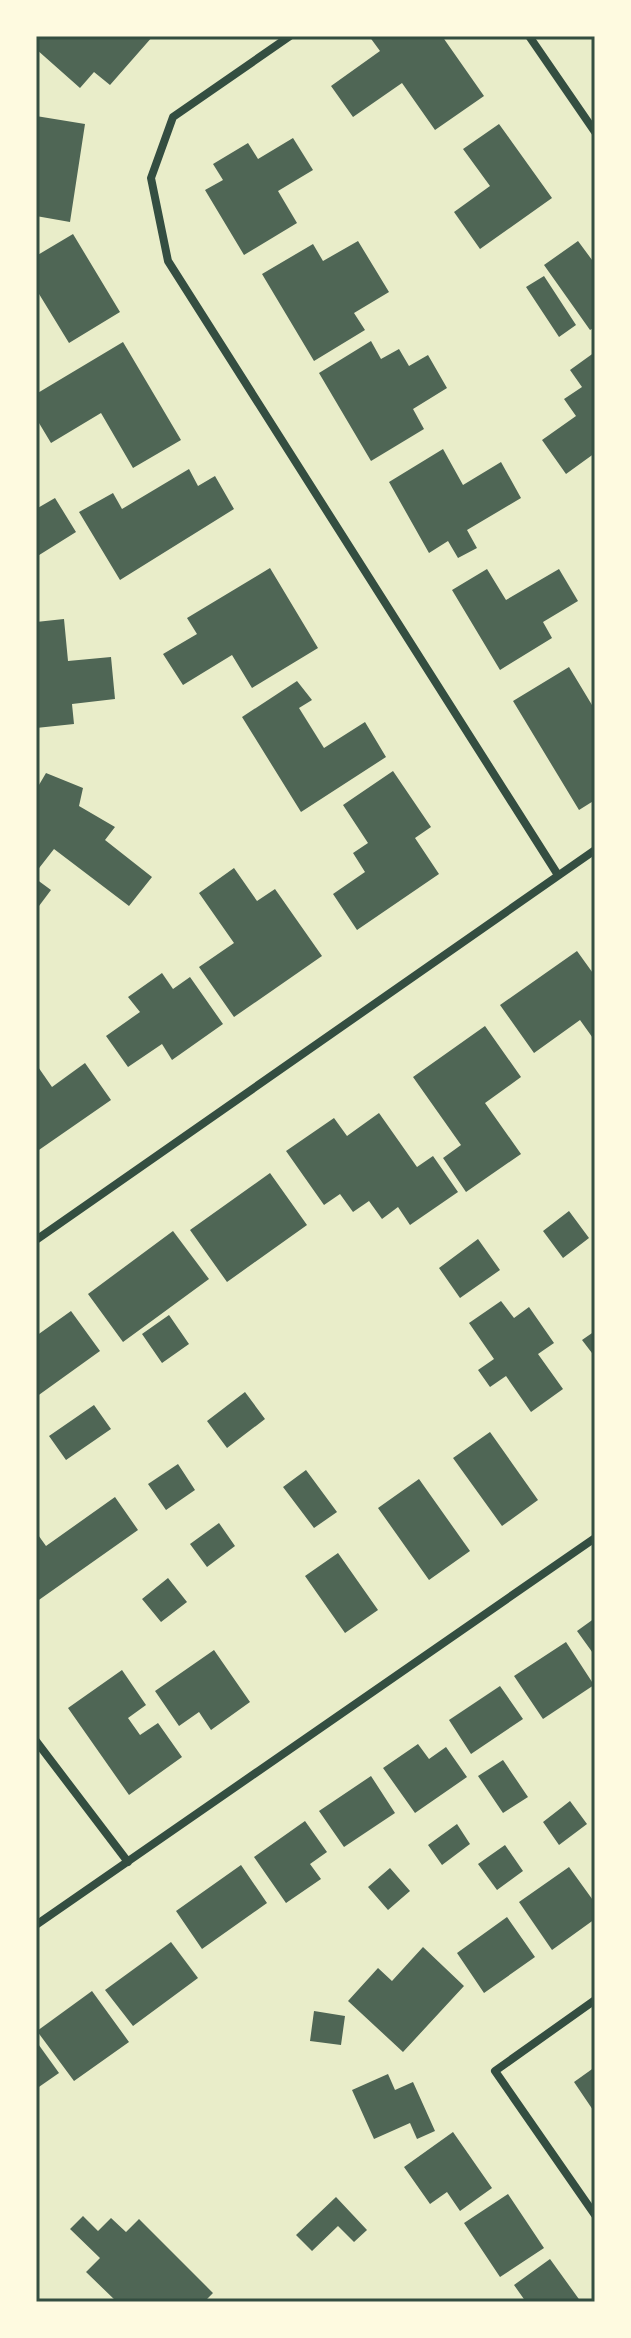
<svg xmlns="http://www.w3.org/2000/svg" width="631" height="2338" viewBox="0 0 631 2338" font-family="'IBM Plex Sans',sans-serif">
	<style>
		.building { fill: #4f6655 }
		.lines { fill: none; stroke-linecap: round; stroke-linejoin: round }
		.minor { stroke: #344e41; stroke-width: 8 }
		.neatline { fill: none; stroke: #344e41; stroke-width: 3 }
	</style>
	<rect width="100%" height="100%" fill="#e9edc9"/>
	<!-- building -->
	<path class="building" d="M36 36H153L110 85 94 72 80 88 36 49Z
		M369 36H442L484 96 435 130 402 83 353 117 331 86 380 51Z
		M36 116 85 124 70 222 36 216Z
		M499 124 552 198 480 249 454 212 490 186 463 149Z
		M293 138 313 170 278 191 297 223 244 255 205 190 223 180 213 164 248 143 258 159Z
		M73 234 120 312 69 343 36 289V256Z
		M358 241 389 292 354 313 365 330 314 361 262 274 313 244 323 261Z
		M578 241 595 264V327L590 330 544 265Z
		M544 276 576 325 559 337 526 287Z
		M371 341 381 359 399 349 409 366 428 355 447 388 413 409 424 429 371 461 319 373Z
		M123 342 181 440 133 468 101 413 51 443 36 418V394Z
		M595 352V453L566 474 542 440 576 416 564 399 582 387 570 370Z
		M443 449 463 485 501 462 521 498 467 530 477 548 458 558 448 541 429 553 389 482Z
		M189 469 198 486 215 476 234 509 120 580 79 512 113 493 122 509Z
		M55 498 76 532 36 557V509Z
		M270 568 318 648 252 688 232 655 183 685 163 654 197 634 187 618Z
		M487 569 506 600 559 569 578 601 543 622 552 638 500 670 452 590Z
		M64 619 68 661 111 657 115 699 72 704 74 724 36 728V622Z
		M569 667 595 710V800L579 810 513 701Z
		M297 681 312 700 299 708 324 748 365 722 386 757 301 812 242 717Z
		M393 771 431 827 415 838 439 874 357 930 333 894 365 872 353 853 368 843 343 805Z
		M46 773 83 788 79 806 115 827 105 840 152 877 129 906 54 849 36 872V790Z
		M234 868 257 901 275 889 322 956 234 1017 199 967 234 943 199 893Z
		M36 879 51 890 36 910Z
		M577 951 595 976V1041L580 1020 534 1053 500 1005Z
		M162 973 173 989 190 977 223 1024 172 1060 162 1044 128 1067 106 1036 140 1012 128 997Z
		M485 1026 521 1077 485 1103 521 1154 466 1192 443 1158 461 1145 413 1077Z
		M85 1063 111 1100 36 1152V1064L52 1087Z
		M379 1113 417 1167 433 1156 458 1192 410 1225 398 1207 382 1219 369 1201 353 1212 340 1194 324 1205 286 1151 334 1118 347 1136Z
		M270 1173 307 1225 227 1282 190 1230Z
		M569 1211 589 1238 563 1258 543 1231Z
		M173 1231 209 1279 123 1342 88 1294Z
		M478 1239 500 1270 460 1298 439 1268Z
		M501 1301 514 1318 529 1307 554 1343 538 1354 563 1389 531 1412 506 1376 490 1387 478 1370 494 1359 469 1323Z
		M71 1311 100 1351 36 1397V1336Z
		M169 1315 189 1344 162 1363 142 1334Z
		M595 1331V1357L582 1340Z
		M245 1392 265 1419 227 1448 207 1421Z
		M94 1405 111 1429 66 1460 49 1436Z
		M490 1432 538 1500 502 1526 453 1458Z
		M178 1464 195 1490 166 1510 148 1484Z
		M306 1470 337 1512 314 1528 283 1487Z
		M419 1479 470 1551 429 1580 378 1508Z
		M115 1497 138 1530 36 1602V1532L46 1546Z
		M219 1523 235 1546 207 1567 190 1544Z
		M338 1553 378 1610 345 1633 305 1576Z
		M168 1578 187 1602 161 1622 142 1599Z
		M595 1618V1656L577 1631Z
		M566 1642 594 1685 543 1719 514 1676Z
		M214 1650 250 1702 211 1730 199 1712 179 1726 155 1691Z
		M122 1670 146 1705 128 1718 140 1735 158 1723 182 1757 129 1795 68 1708Z
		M500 1686 523 1719 471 1754 449 1720Z
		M418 1744 429 1759 446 1747 467 1777 415 1813 383 1768Z
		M503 1760 528 1797 503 1813 478 1776Z
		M371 1776 395 1813 344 1847 319 1811Z
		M570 1801 587 1824 559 1845 543 1822Z
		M305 1821 327 1852 310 1864 321 1879 286 1903 254 1857Z
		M457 1824 470 1844 442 1865 428 1845Z
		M505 1845 523 1871 497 1890 478 1864Z
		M241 1865 267 1903 202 1949 176 1911Z
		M569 1867 595 1903V1919L552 1950 519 1902Z
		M390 1868 410 1891 388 1910 368 1887Z
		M507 1917 535 1957 484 1993 457 1953Z
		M171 1942 198 1978 133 2026 105 1990Z
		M423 1947 464 1986 403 2052 348 2001 378 1968 392 1981Z
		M92 1991 129 2042 74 2081 37 2031Z
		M314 2011 345 2016 341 2045 310 2041Z
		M36 2041 59 2073 36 2089Z
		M595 2067V2113L574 2082Z
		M388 2074 395 2090 413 2082 435 2131 417 2139 410 2123 374 2139 352 2090Z
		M453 2132 492 2188 460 2211 447 2192 430 2204 404 2167Z
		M508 2194 544 2248 500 2277 464 2223Z
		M336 2197 367 2230 354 2242 338 2226 312 2251 296 2235Z
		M83 2216 98 2231 111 2218 126 2232 139 2219 213 2293 204 2302H117L86 2272 100 2258 70 2229Z
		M550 2259 581 2302H526L514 2285Z"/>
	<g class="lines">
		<!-- minor -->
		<path class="minor" d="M290 36 173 117 151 178 168 261 558 875
			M529 36 595 132
			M36 1240 595 850
			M36 1741 128 1862
			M36 1925 595 1538
			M595 2000 495 2071 595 2215"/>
	</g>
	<!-- border -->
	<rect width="631" height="2338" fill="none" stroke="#fefae0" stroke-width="76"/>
	<rect x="38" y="38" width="555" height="2262" class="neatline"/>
</svg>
